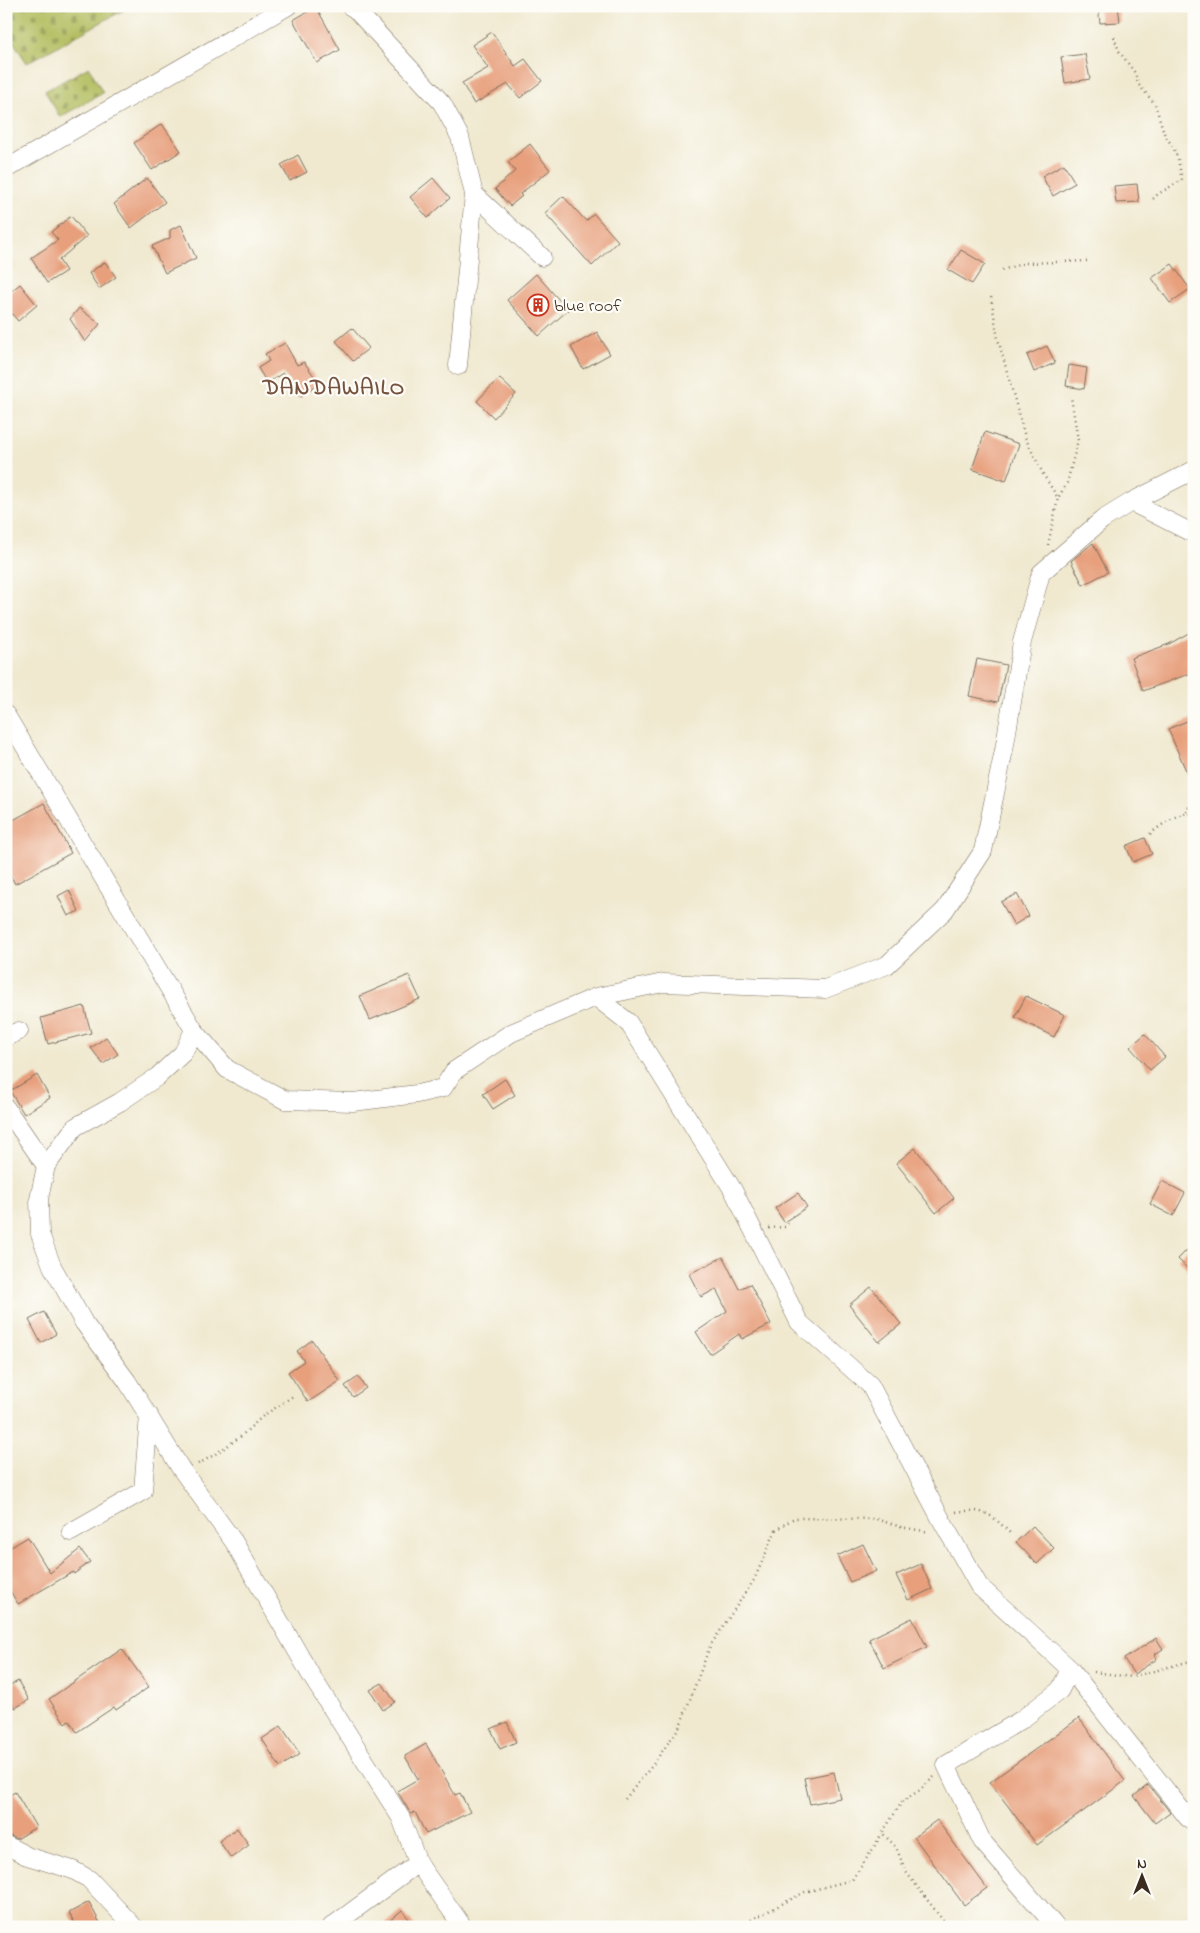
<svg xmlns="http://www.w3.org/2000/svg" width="1200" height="1933" viewBox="0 0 1200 1933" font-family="'Indie Flower',sans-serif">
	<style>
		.cemetery { fill: url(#cemetery-stones); stroke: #76743e }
		.building { fill: #e79f7b }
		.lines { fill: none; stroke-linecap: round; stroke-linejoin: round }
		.street-casing { stroke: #7a6d5c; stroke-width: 19 }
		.path { stroke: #7a6d5c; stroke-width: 2.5; stroke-dasharray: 1 4; stroke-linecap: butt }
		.street { stroke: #fff; stroke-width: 18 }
		.labels { text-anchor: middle; stroke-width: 4.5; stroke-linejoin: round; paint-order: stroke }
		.poi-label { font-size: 18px; fill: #3b2a1e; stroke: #fdfcf7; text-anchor: start }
		.district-label { font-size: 22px; font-weight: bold; letter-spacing: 1px; fill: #77533f; stroke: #fdfcf7 }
	</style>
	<defs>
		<pattern id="cemetery-stones" width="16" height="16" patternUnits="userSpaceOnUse" patternTransform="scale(1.25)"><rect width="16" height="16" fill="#b2bd5f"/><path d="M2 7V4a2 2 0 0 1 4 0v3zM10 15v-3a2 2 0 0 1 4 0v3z" fill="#929a4e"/></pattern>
	</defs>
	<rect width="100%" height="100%" fill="#fdfcf7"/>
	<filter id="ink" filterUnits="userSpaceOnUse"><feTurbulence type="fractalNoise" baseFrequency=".02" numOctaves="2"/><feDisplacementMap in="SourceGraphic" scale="10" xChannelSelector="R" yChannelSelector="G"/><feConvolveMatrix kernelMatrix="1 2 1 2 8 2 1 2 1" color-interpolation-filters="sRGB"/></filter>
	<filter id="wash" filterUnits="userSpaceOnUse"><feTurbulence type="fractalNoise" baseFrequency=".0096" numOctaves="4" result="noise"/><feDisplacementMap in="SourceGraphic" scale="20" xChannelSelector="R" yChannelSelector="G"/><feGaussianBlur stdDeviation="1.12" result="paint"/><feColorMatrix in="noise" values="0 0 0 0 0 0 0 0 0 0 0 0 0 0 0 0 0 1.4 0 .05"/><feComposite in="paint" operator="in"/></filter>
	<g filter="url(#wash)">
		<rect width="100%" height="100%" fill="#f0e9d0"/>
		<!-- cemetery -->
		<path class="cemetery" d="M6 6H131L27 63 6 30Z
			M89 67 103 93 60 117 45 91Z"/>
		<g id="blocks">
			<!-- building -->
			<path class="building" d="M1098 6H1118L1120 22 1100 23Z
				M316 7 340 50 317 63 293 20Z
				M492 32 515 66 525 59 542 81 520 98 508 84 474 104 462 83 488 68 472 45Z
				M1085 54 1090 79 1065 83 1061 57Z
				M162 124 181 151 152 170 134 143Z
				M530 144 550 170 520 194 522 196 510 206 495 189 515 171 508 162Z
				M298 155 307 172 290 181 281 165Z
				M1064 164 1075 183 1053 196 1042 176Z
				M147 178 165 202 131 228 114 204Z
				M433 178 450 198 428 218 410 197Z
				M1137 184 1139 202 1116 203 1114 186Z
				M563 196 586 221 594 214 618 241 592 266 545 213Z
				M71 216 87 236 59 260 66 271 47 283 31 258 58 240 51 232Z
				M181 225 196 258 165 273 152 246 170 238V230Z
				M961 250 985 264 972 284 948 270Z
				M105 262 116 277 99 289 89 273Z
				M1172 264 1190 289 1170 303 1152 278Z
				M536 274 568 310 539 336 507 300Z
				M20 284 37 305 18 321 6 307V295Z
				M79 308 100 324 85 342 70 319Z
				M352 328 369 348 353 361 336 341Z
				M597 332 610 354 583 369 571 347Z
				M285 343 297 365 304 362 319 383 300 397 283 373 267 383 258 368 269 361 265 354Z
				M1047 346 1055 363 1034 372 1027 355Z
				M1069 365 1087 368 1084 389 1066 386Z
				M499 378 516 394 494 418 477 401Z
				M985 432 1019 444 1006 481 972 469Z
				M1093 543 1108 572 1083 585 1071 561Z
				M1194 630V672L1143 691 1131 658 1169 644Z
				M977 659 1006 665 998 702 969 696Z
				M1194 718V789L1168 729Z
				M44 803 71 853 15 884 6 867V824Z
				M1145 838 1152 854 1133 862 1126 846Z
				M69 890 79 911 68 916 58 896Z
				M1017 894 1029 916 1014 925 1001 902Z
				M409 975 420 999 370 1020 360 996Z
				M1026 996 1065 1015 1054 1037 1015 1017Z
				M84 1006 91 1033 48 1044 41 1018Z
				M1145 1034 1165 1057 1150 1070 1130 1047Z
				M106 1037 118 1054 103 1064 91 1048Z
				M37 1075 50 1098 24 1114 10 1091Z
				M505 1079 515 1095 493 1109 483 1094Z
				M915 1148 954 1198 936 1213 896 1163Z
				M1162 1181 1185 1193 1173 1216 1150 1204Z
				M798 1193 807 1207 784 1222 775 1208Z
				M1194 1243V1275L1178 1259Z
				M723 1257 739 1289 750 1284 771 1324 742 1339 739 1334 710 1354 696 1332 727 1311 716 1289 701 1297 689 1274Z
				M871 1287 901 1324 879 1342 849 1305Z
				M44 1312 56 1334 41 1343 29 1320Z
				M312 1340 340 1381 308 1402 288 1372 304 1361 297 1351Z
				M358 1377 366 1388 353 1397 345 1386Z
				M1033 1526 1054 1548 1037 1564 1016 1542Z
				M28 1537 50 1573 80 1549 90 1562 74 1574 73 1572 18 1604 6 1584V1550Z
				M863 1544 876 1571 850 1582 837 1556Z
				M921 1564 932 1589 908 1600 896 1575Z
				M912 1618 927 1647 884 1668 869 1639Z
				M1156 1638 1163 1649 1155 1654 1157 1659 1134 1674 1124 1659Z
				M122 1649 149 1687 116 1710 114 1707 77 1732 69 1720 65 1723 49 1699Z
				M18 1681 29 1700 15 1708 6 1694V1688Z
				M382 1683 395 1702 383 1710 370 1690Z
				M1079 1718 1125 1781 1037 1845 990 1782Z
				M507 1722 516 1742 500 1749 491 1729Z
				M281 1726 300 1754 280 1767 262 1739Z
				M426 1744 455 1795 460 1793 470 1812 426 1834 415 1812 411 1814 397 1791 418 1779 405 1756Z
				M834 1772 840 1798 810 1804 804 1778Z
				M1148 1785 1170 1812 1155 1823 1134 1796Z
				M15 1792 36 1827 17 1839 8 1835 6 1832V1797Z
				M937 1820 987 1888 964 1905 914 1837Z
				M237 1828 249 1845 231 1858 219 1841Z
				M89 1902 102 1927H77L69 1913Z
				M402 1910 415 1927H382Z"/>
		</g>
	</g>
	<g filter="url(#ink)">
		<use href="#blocks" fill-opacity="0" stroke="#7a6d5c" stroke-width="1"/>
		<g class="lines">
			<!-- street casing -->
			<g class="street-casing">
				<path id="street" d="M350 6 355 9 442 103 460 137 474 194 458 366
					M6 169 288 6
					M474 194 542 257
					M1131 502 1194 534
					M6 715 194 1030 227 1069 285 1100 353 1102 417 1094 443 1088 454 1071 511 1033 596 997 663 983 825 989 887 965 945 910 983 851 1004 750 1022 642 1041 573 1102 520 1131 502 1194 470
					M596 997 628 1022 733 1190 799 1322 870 1385 943 1523 979 1586 1070 1669 1188 1818 1194 1821
					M194 1030 183 1053 157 1077 120 1102 75 1127 46 1166 39 1199 40 1234 52 1266 84 1323 127 1381 181 1469 234 1542 312 1677 401 1818 418 1863 463 1927
					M6 1037 19 1031
					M6 1108 46 1166
					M71 1532 143 1491 149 1415
					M6 1845 27 1856 73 1870 89 1879 134 1927
					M331 1927 418 1863
					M1056 1927 982 1841 946 1765 1021 1720 1060 1690 1070 1669"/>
			</g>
			<!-- path -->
			<path class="path" d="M1114 37 1119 51 1135 73 1138 84 1155 104 1165 136 1172 145 1178 159 1182 180 1158 194 1152 200
				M1002 270 1025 263 1088 261
				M991 297 998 339 1025 437 1043 474 1058 498
				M1191 325 1194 382
				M1048 545 1058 498 1067 483 1078 440 1071 397
				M1186 812 1187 808 1194 806
				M1150 834C1163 824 1177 812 1194 813
				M769 1228 785 1227 788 1223
				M198 1464 214 1455 240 1437 263 1416 293 1396
				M956 1512C985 1508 991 1514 1011 1534
				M1094 1672 1132 1677 1194 1660
				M934 1777 920 1790 902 1802 882 1833 896 1847 906 1872 948 1927
				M625 1799 652 1766 680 1726 710 1646 754 1580 776 1530 794 1518 876 1519 901 1527 929 1532
				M744 1927 749 1921 805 1892 852 1880 873 1849 882 1833"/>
			<!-- street -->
			<use href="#street" class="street"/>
		</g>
	</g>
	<!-- icons -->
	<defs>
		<g id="building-ring" transform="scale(1.125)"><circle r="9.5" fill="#fdfcf7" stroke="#c8321e" stroke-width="1.5"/><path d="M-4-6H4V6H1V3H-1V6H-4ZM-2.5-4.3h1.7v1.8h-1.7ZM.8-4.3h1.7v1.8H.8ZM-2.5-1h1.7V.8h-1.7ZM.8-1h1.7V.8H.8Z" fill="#c8321e"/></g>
	</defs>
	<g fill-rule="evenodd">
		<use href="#building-ring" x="538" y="305"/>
	</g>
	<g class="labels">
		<!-- poi labels -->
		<g class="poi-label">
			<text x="554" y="311">blue roof</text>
		</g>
		<!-- district labels -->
		<g class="district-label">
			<text x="334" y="394">DANDAWAILO</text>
		</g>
	</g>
	<!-- margin -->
	<rect width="1200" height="1933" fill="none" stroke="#fdfcf7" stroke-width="25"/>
	<!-- north arrow -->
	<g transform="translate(1142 1876)" stroke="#fdfcf7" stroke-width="4" paint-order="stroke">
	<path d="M0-4L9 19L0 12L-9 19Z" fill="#3b2a1e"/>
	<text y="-8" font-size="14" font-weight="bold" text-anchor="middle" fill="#3b2a1e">N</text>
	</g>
</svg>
